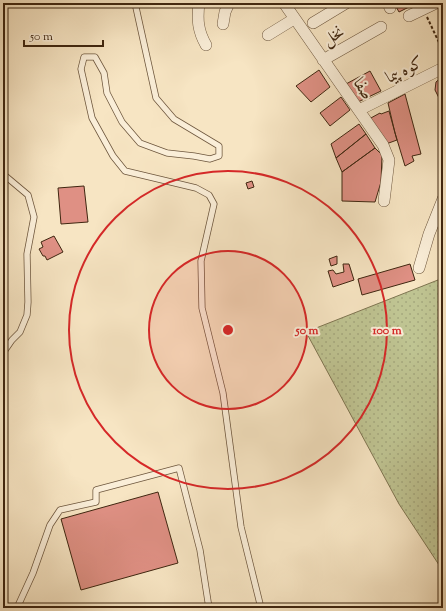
<svg xmlns="http://www.w3.org/2000/svg" width="446" height="611" viewBox="0 0 446 611" font-family="'Sorts Mill Goudy',Amiri,serif">
	<style>
		.park { fill: url(#park-dots); stroke: #7f7551 }
		.building { fill: #df9084; stroke: #3f2610 }
		.lines { fill: none; stroke-linecap: round; stroke-linejoin: round }
		.lane-casing { stroke: #6d563d; stroke-width: 7 }
		.street-casing { stroke: #6d563d; stroke-width: 12 }
		.path { stroke: #3f2610; stroke-width: 2; stroke-dasharray: 3 2; stroke-linecap: butt }
		.lane { stroke: #faeed8; stroke-width: 5.5 }
		.street { stroke: #faeed8; stroke-width: 11 }
		.ring { fill: none; stroke: #d62828; stroke-width: 2 }
		.labels { text-anchor: middle; stroke-width: 4; stroke-linejoin: round; paint-order: stroke }
		.street-label { font-size: 17px; fill: #3f2610; stroke: #faeed8 }
		.centre { fill: #d62828; stroke: #faeed8; stroke-width: 2 }
		.ring-label { font-size: 12px; text-anchor: middle; font-weight: bold; fill: #d62828; stroke: #faeed8; stroke-width: 4; stroke-linejoin: round; paint-order: stroke }
	</style>
	<defs>
		<pattern id="park-dots" width="8" height="8" patternUnits="userSpaceOnUse"><rect width="8" height="8" fill="#bfc492"/><path d="M2 2h.1M6 6h.1" fill="none" stroke="#a5a87d" stroke-width="1.8" stroke-linecap="round"/></pattern>
	</defs>
	<rect width="100%" height="100%" fill="#f7e5c3"/>
	<filter id="stains"><feTurbulence type="fractalNoise" baseFrequency=".005" numOctaves="4"/><feColorMatrix values="0 0 0 0 .2 0 0 0 0 .09 0 0 0 0 .02 0 0 0 .5 -.17"/></filter>
	<radialGradient id="worn" r=".72"><stop offset=".6" stop-color="#630" stop-opacity="0"/><stop offset="1" stop-color="#630" stop-opacity=".3"/></radialGradient>
	<!-- park -->
	<path class="park" d="M443 278V571L399 504 306 332Z"/>
	<!-- building -->
	<path class="building" d="M394 3H417L399 12Z
		M319 70 330 87 311 102 296 86Z
		M370 71 381 91 358 102 346 84Z
		M443 76V100L439 98 435 90 436 82Z
		M405 94 421 154 412 156 414 161 405 166 395 133 388 103Z
		M341 97 350 110 330 126 320 113Z
		M389 111 397 140 386 144 369 119 380 113 381 114Z
		M359 124 366 134 336 158 331 144Z
		M366 134 375 148 342 172 336 158Z
		M375 148 382 155 381 182 375 202 342 201V172Z
		M252 181 254 187 248 189 246 183Z
		M84 186 88 222 61 224 58 188Z
		M54 236 63 252 47 260 45 256H43L39 249 43 247 41 242Z
		M337 256V264L331 266 329 259Z
		M343 264H349L354 280 333 287 328 271 333 270 336 274 344 272Z
		M410 264 415 280 362 295 358 279Z
		M158 492 178 563 81 590 61 519Z"/>
	<g class="lines">
		<!-- lane casing -->
		<g class="lane-casing">
			<path id="lane" d="M135 3 156 98 174 119 219 146V156L210 159 194 156 167 153 140 143 122 122 107 93 104 73 95 57H84L81 69 92 118 113 156 125 171 196 188 209 195 214 204 201 261 202 308 223 393 241 527 261 608
				M3 174 28 195 34 217 27 254 28 302 27 315 20 332 12 340 3 353
				M17 608 33 573 50 525 60 510 96 502V490L179 468 200 550 209 608"/>
		</g>
		<!-- street casing -->
		<g class="street-casing">
			<path id="street" d="M199 3C197 20 198 31 206 45
				M284 3 383 145 389 160 384 201
				M388 3 390 8
				M409 16 436 3
				M313 23 346 3
				M223 24 225 12 229 3
				M268 35 294 19
				M323 60 381 27
				M359 110 443 68
				M419 268 429 234 443 199"/>
		</g>
		<!-- path -->
		<path class="path" d="M427 17 443 51"/>
		<!-- lane -->
		<use href="#lane" class="lane"/>
		<!-- street -->
		<use href="#street" class="street"/>
	</g>
	<!-- distance rings -->
	<circle cx="228" cy="330" r="79" fill="#d62828" fill-opacity=".12"/>
	<g class="ring">
		<circle cx="228" cy="330" r="79"/>
		<circle cx="228" cy="330" r="159"/>
	</g>
	<g class="labels">
		<!-- street labels -->
		<g class="street-label">
			<text transform="translate(333 35) rotate(-29)" y="6">نخل</text>
			<text transform="translate(404 69) rotate(-27)" y="6">کوه پیما</text>
			<text transform="translate(364 88) rotate(56)" y="6">صفا</text>
		</g>
	</g>
	<circle cx="228" cy="330" r="6" class="centre"/>
	<g class="ring-label">
		<text x="307" y="334">50 m</text>
		<text x="387" y="334">100 m</text>
	</g>
	<!-- margin -->
	<rect width="446" height="611" fill="none" stroke="#f7e5c3" stroke-width="16"/>
	<rect x="4" y="4" width="438" height="603" fill="none" stroke="#3f2610" stroke-width="2"/>
	<rect x="8" y="8" width="430" height="595" fill="none" stroke="#3f2610"/>
	<!-- scale -->
	<path d="M24 40v6h79v-6" fill="none" stroke="#3f2610" stroke-width="2"/>
	<text x="30" y="40" font-size="12" fill="#3f2610" stroke="#faeed8" stroke-width="3" paint-order="stroke">50 m</text>
	<rect width="100%" height="100%" filter="url(#stains)"/>
	<rect width="100%" height="100%" fill="url(#worn)"/>
</svg>
